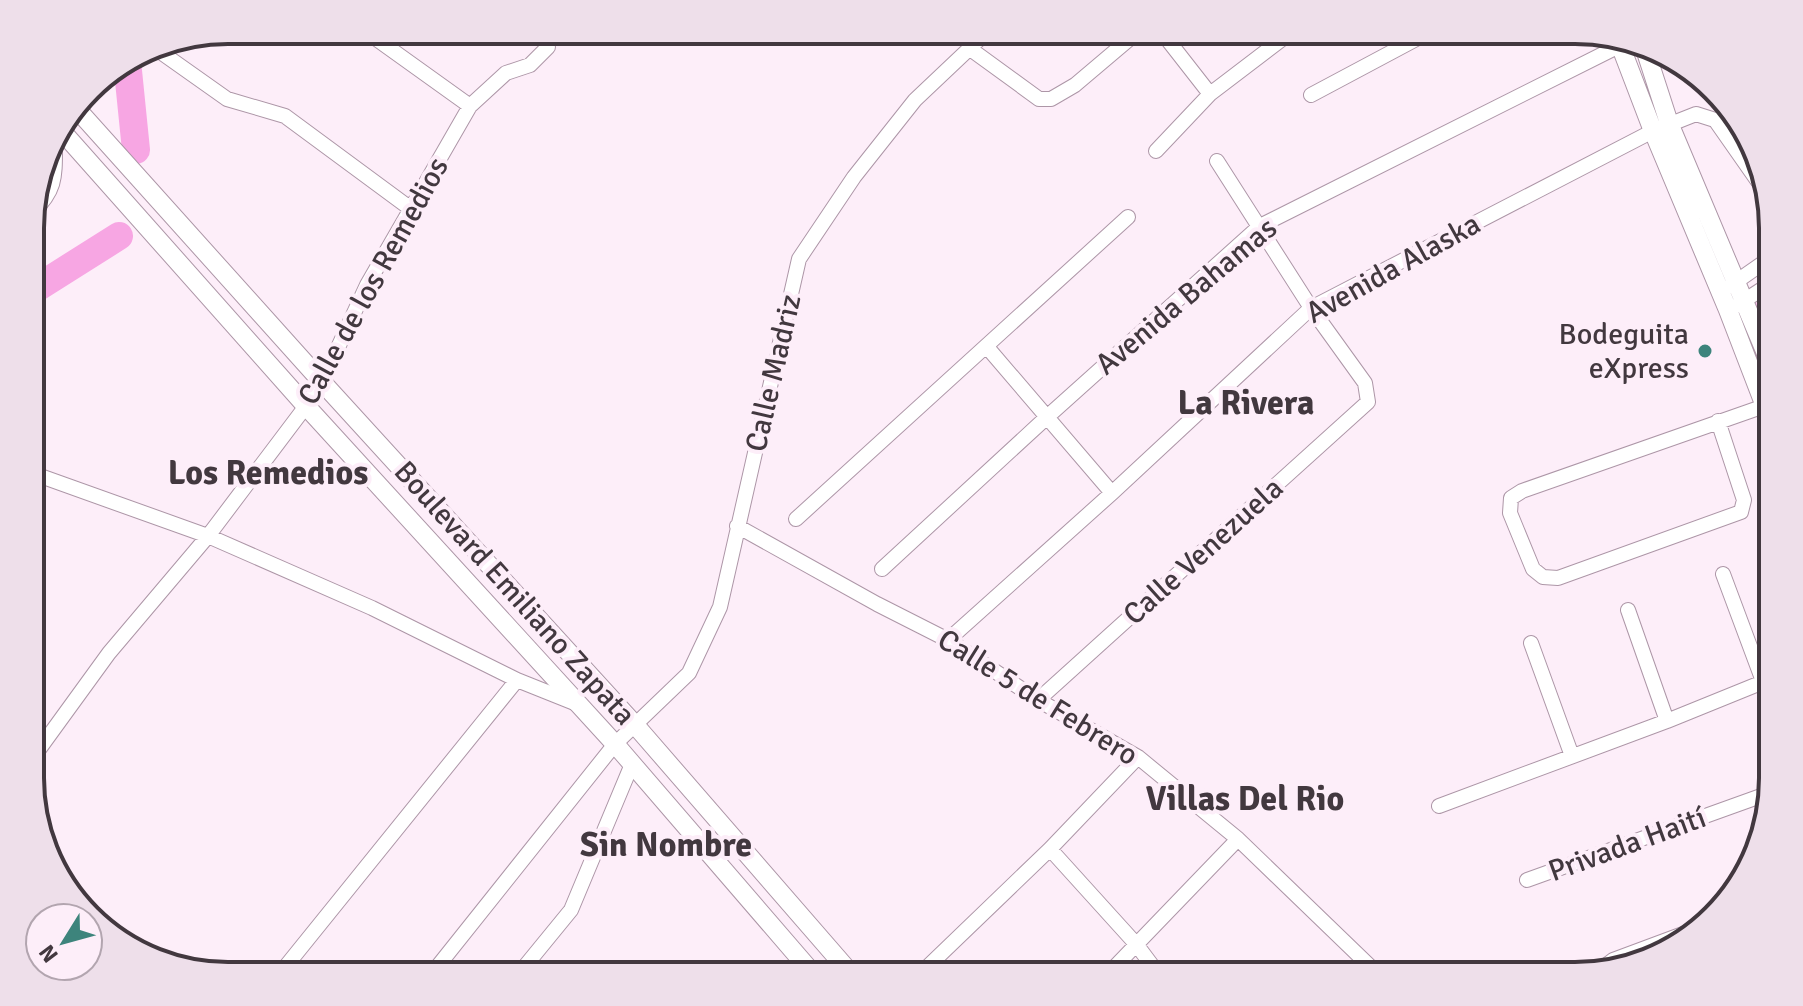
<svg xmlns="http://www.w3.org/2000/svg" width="1803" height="1006" viewBox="0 0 1803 1006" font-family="Signika,sans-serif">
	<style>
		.green { fill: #fec2ee }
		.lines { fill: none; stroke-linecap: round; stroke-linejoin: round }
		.river { stroke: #f7a6e3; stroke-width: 28 }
		.street-casing { stroke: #ad96a7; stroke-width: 16 }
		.secondary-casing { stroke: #ad96a7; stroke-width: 20 }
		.street { stroke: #fff; stroke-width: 14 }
		.secondary { stroke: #fff; stroke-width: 18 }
		.poi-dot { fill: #3d847c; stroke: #fdeef9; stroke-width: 3 }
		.labels { text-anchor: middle; stroke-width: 8; stroke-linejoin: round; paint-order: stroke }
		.street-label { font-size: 30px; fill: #42383f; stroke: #fdeef9 }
		.poi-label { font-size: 30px; fill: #42383f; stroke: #fdeef9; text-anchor: end }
		.quarter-label { font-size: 34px; font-weight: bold; fill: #42383f; stroke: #fdeef9 }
		.rim { fill: none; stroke: #42383f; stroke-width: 4 }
	</style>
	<rect width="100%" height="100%" fill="#fdeef9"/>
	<!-- green -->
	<path class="green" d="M1773 291V357L1752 306Z"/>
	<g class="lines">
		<!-- river -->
		<path class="river" d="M127 61 136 150
			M32 291 119 236"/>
		<!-- street casing -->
		<g class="street-casing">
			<path id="street" d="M364 30 470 106
				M1160 30 1210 94
				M969 48 1039 99H1051L1075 85 1140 30
				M162 53 227 99 285 116 411 209
				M1311 95 1433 30
				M1156 151 1210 94 1294 30
				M32 213C55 191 55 179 55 148
				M1730 286 1773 256
				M1736 306 1773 282
				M987 347 1112 493
				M1718 421 1744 500 1741 512 1558 578 1543 577 1533 569 1510 513 1511 498 1522 491 1773 403
				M32 473 208 536 372 608 517 680 577 704
				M796 519 1128 217
				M737 526 877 604 948 640 1038 700 1138 757 1238 839 1380 976
				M882 569 1047 417 1260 226 1625 43
				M1723 574 1773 708
				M1628 610 1667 721
				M948 640 1112 493 1311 308 1653 131 1696 114 1715 120 1764 190
				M1531 643 1572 756
				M1038 700 1368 402 1365 383 1311 308 1217 161
				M32 759 109 653 208 536 306 406 322 382 367 285 470 106 506 73 530 65 548 47
				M1439 806 1667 721 1773 678
				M1050 849 1136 944 1160 976
				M1527 880 1772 792
				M1596 973 1613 960 1699 928
				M278 976 517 680
				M430 976 615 744 689 673 720 607 799 259 854 177 915 100 989 30
				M517 976 571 910 632 764
				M918 976 1050 849 1138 757
				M1106 976 1238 839"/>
		</g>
		<!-- secondary casing -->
		<g class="secondary-casing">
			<path id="secondary" d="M1619 42 1653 131 1728 310 1773 427
				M1645 49 1669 123 1773 370
				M75 107 322 382 636 726 853 976
				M59 128 306 406 615 744 815 976"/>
		</g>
		<!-- street -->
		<use href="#street" class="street"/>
		<!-- secondary -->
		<use href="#secondary" class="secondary"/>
	</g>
	<!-- markers -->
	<circle class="poi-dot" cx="1705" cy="351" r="8"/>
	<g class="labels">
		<!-- street labels -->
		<g class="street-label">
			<text transform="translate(1393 268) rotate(-29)" y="10">Avenida Alaska</text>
			<text transform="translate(373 281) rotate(-61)" y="10">Calle de los Remedios</text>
			<text transform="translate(1186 296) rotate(-40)" y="10">Avenida Bahamas</text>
			<text transform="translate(773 373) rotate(-77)" y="10">Calle Madriz</text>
			<text transform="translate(1203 551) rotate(-42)" y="10">Calle Venezuela</text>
			<text transform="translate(515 593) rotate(48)" y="10">Boulevard Emiliano Zapata</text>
			<text transform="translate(1038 697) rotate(32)" y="10">Calle 5 de Febrero</text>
			<text transform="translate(1627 844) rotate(-20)" y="10">Privada Haití</text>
		</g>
		<!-- poi labels -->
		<g class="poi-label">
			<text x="1689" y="344">Bodeguita<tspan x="1689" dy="34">eXpress</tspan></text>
		</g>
		<!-- quarter labels -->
		<g class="quarter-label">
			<text x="1246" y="414">La Rivera</text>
			<text x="268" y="484">Los Remedios</text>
			<text x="1245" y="810">Villas Del Rio</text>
			<text x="666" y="856">Sin Nombre</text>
		</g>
	</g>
	<!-- crop -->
	<path d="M0 0H1803V1006H0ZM228 44H1575A184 184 0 0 1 1759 228V778A184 184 0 0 1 1575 962H228A184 184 0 0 1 44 778V228A184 184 0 0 1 228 44Z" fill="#eedfea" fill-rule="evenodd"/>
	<path class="rim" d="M228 44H1575A184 184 0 0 1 1759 228V778A184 184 0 0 1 1575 962H228A184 184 0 0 1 44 778V228A184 184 0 0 1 228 44Z"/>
	<!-- north arrow -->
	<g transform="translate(64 942) rotate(233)"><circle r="38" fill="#fdeef9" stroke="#b2a5af" stroke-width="2"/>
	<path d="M0-6L14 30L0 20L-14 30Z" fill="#3d847c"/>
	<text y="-12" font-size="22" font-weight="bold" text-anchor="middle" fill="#42383f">N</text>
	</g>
</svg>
